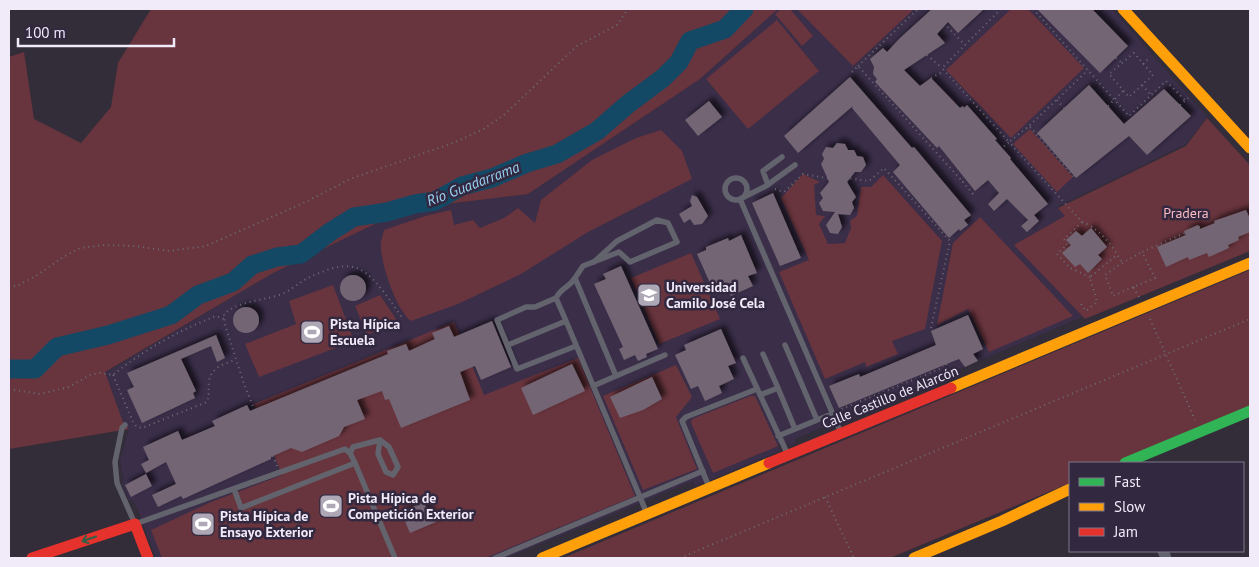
<svg xmlns="http://www.w3.org/2000/svg" width="1259" height="567" viewBox="0 0 1259 567" font-family="'PT Sans',sans-serif">
	<style>
		.built { fill: #3a2e49 }
		.green { fill: #68343d }
		.lines { fill: none; stroke-linecap: round; stroke-linejoin: round }
		.river { stroke: #144966; stroke-width: 19 }
		.building { fill: #736573; filter: url(#shadow) }
		.path { stroke: #6d6d76; stroke-width: 2; stroke-dasharray: 1 4; stroke-linecap: butt }
		.lane { stroke: #62636c; stroke-width: 5.5 }
		.street { stroke: #62636c; stroke-width: 11 }
		.fast { stroke: #30b455; stroke-width: 11 }
		.slow { stroke: #ff9f0a; stroke-width: 11 }
		.jam { stroke: #e5322d; stroke-width: 11 }
		.oneway { stroke: #316048 }
		.labels { text-anchor: middle; stroke-width: 5; stroke-linejoin: round; paint-order: stroke }
		.park-label { font-size: 14px; fill: #fcbbc2; stroke: #32283f }
		.poi-label { font-size: 14px; font-weight: bold; fill: #f0eaf9; stroke: #32283f; text-anchor: start }
		.street-label { font-size: 14px; fill: #f0eaf9; stroke: #32283f }
		.water-label { font-size: 15px; font-style: italic; fill: #99d1f3; stroke: #32283f }
	</style>
	<defs>
		<filter id="shadow"><feDropShadow dx="4.5" dy="-4.5" stdDeviation="2.5" flood-color="#0009"/></filter>
	</defs>
	<rect width="100%" height="100%" fill="#332d3a"/>
	<!-- built -->
	<path class="built" d="M778 9H1112L1207 117 1186 144 1057 207 1065 216 1015 245 1085 319 1082 317 795 439 796 443 790 446 787 442 778 445 780 451 695 486 693 481 506 558H156L137 508 132 500H129L122 484 124 481 120 461 129 429 123 422 105 373 273 273 406 209 528 194 700 79Z"/>
	<!-- green -->
	<path class="green" d="M151 9H778L700 79 528 194 406 209 273 273 105 372 123 422 129 429 9 449V57L24 52 34 119 81 143 111 107 118 63Z
		M781 9H790L813 36 802 46 775 14Z
		M797 9H914L853 66Z
		M1011 9H1028L1084 68 1011 138 946 70Z
		M777 20 819 71 748 129 706 79Z
		M1207 118 1250 165V251L1085 319 1014 245 1065 216 1058 208 1186 146Z
		M1030 129 1073 177 1057 192 1013 144Z
		M661 130 682 151 692 179 588 232 521 274 458 304 411 321C396 310 379 260 381 242 382 238 383 234 384 230L425 216 451 210 454 225 473 220 480 228 504 218 518 208 535 223 541 200 592 160 636 138Z
		M803 174 820 182 814 185 816 215 825 216 819 224 828 244 845 243 851 228 850 221 857 216 861 187H871L883 175 942 241 925 329 892 341 898 354 866 367 865 362 825 379 779 272 809 260 781 198Z
		M980 217 1073 316 989 352 968 309 937 325 953 243Z
		M691 253 720 319 659 344 631 278Z
		M1250 270V407L1116 463H1070V483L890 558H563Z
		M333 285 354 341 259 377 245 344 296 324 289 301Z
		M380 295 398 322 367 335 355 306Z
		M454 322 484 395 578 358 635 496 485 558H162L151 530 211 502 282 475 254 404Z
		M676 365 692 397 676 417 697 469 643 490 603 396Z
		M750 396H755L778 446 713 473 691 423 692 419Z"/>
	<g class="lines">
		<!-- river -->
		<path class="river" d="M9 369H35L57 347 108 335 171 315 198 295 233 282 252 265 277 257 301 254 330 232 354 217 387 212 415 204 435 201 462 186 492 178 527 163 557 154 597 131 628 104 663 78 679 62 690 41 725 29 744 9"/>
	</g>
	<!-- building -->
	<path class="building" d="M932 9H984L958 33 948 22 937 34 945 43 904 70 920 86 931 78 960 108 963 106 964 108 967 105 997 139 995 140 1011 158 1010 159 1048 204 1034 215 1039 221 1027 232 1021 226 1028 220 1007 199 994 211 988 204 999 193 988 180 975 191 939 146 937 148 875 82 877 79 873 74 874 67 870 59 883 48 887 52 900 38Z
		M1037 9H1092L1128 46 1100 73Z
		M850 77 912 148 914 147 971 215 964 220 968 225 960 231 959 229 949 238 893 172 900 165 852 108 853 106 798 153 784 136Z
		M1089 85 1124 124 1164 89 1191 116 1147 155 1129 136 1076 178 1037 133Z
		M709 101 722 117 698 136 685 120Z
		M837 143 845 144 848 150H854L857 156 863 157 866 165 861 172H855L847 182 856 197 852 202 854 208 850 215 838 214 842 227 838 234 830 233 826 225 835 212 823 211 819 203 823 198 820 193 829 182 821 164 824 159 822 154 826 147 833 148Z
		M773 193 801 258 780 266 752 203Z
		M692 195 697 197 708 216 702 224 694 225 690 219 684 223 679 214 692 206 690 201Z
		M1246 210 1250 219V232L1238 237 1239 240 1228 245 1229 248 1209 257 1207 253 1189 260 1188 257 1166 267 1157 247 1186 235 1184 231 1198 225 1200 229 1215 223 1214 221Z
		M1091 228 1107 247 1098 255 1102 259 1088 273 1080 264 1075 267 1062 253 1071 245 1066 240 1076 231 1082 236Z
		M741 235 757 273 748 276 753 286 731 296 726 286 714 292 697 254 706 250V247L728 238 729 241Z
		M621 266 658 349 646 354 647 357 638 361 635 355 624 360 619 349 623 347 594 284 606 279 603 274Z
		M340 288a13 13 0 1 1 26 0a13 13 0 1 1-26 0Z
		M233 320a13 13 0 1 1 26 0a13 13 0 1 1-26 0Z
		M968 315 983 349 973 354 978 361 965 367 959 359 839 408 829 386 859 374 860 377 936 345 931 331Z
		M492 321 511 367 481 380 475 366 460 372 470 400 401 428 389 399 385 400 382 391 357 400 365 419 344 427 339 436 302 452 291 448 271 457V459L183 499 181 496 158 507 152 495 176 484 166 462 146 473 141 464 149 460 143 447 178 431 182 440 215 426 212 421 247 405 250 411 388 354 387 351 406 344 409 351 435 339 432 333 449 326 454 337Z
		M721 329 736 363 728 366 734 379 719 386 722 393 705 401 698 386 691 389 675 355 686 350 684 345Z
		M216 335 225 358 217 362 211 346 181 359 196 391 193 393 195 398 142 423 127 390 134 387 127 373Z
		M572 364 585 391 533 415 521 388Z
		M652 377 662 399 643 410 620 418 610 397Z
		M146 474 152 486 131 497 125 485Z
		M424 502 430 515 433 514 436 522 410 533 401 512Z"/>
	<g class="lines">
		<!-- path -->
		<path class="path" d="M930 9 965 45
			M1001 9 942 68 1009 142 1029 126 1088 70
			M1033 9 1129 116 1166 81 1186 101
			M927 55 942 68
			M1116 58 1122 63
			M1143 64 1150 57
			M858 66 918 9
			M852 72 858 66 963 182
			M931 78 944 71
			M1142 85 1129 97 1109 74 1134 53 1153 75 1142 85 1151 95
			M1057 100 1064 108
			M1180 105 1188 98
			M1108 106 1123 91
			M1030 127 1076 179
			M775 189 784 192 803 174 844 181 847 178 869 181 884 168 950 241 931 328 947 366 839 410
			M973 194 963 182 1009 142 1082 222C1099 228 1114 247 1122 263
			M1082 222 1064 239 1067 245 1057 254 1070 268 1090 277
			M1199 227 1202 226
			M9 287 19 285 37 275 65 256 80 248 104 245 135 246 169 251 206 246 308 201 350 179 453 143 482 130 504 115 577 46 617 25 628 9
			M1133 287 1113 296 1105 275 1122 263 1142 252
			M1139 297 1133 287 1155 278 1142 252 1185 233
			M1081 304 1086 311 1097 302 1090 277 1117 255
			M1150 319 1195 420
			M113 375 133 422 136 426 142 428 207 402C210 394 208 390 209 382 210 368 225 363 236 360
			M9 389 40 394 69 387 90 375 100 373 113 375C143 350 180 330 216 316L224 319
			M277 466 244 384 225 325 224 314C240 300 263 301 282 294 293 289 301 281 312 276 324 271 339 264 353 267 372 270 392 304 403 319
			M825 497 854 558
			M680 558 1250 319"/>
		<!-- lane -->
		<path class="lane" d="M795 165 766 186 740 199 841 433
			M725 189a11 11 0 1 1 22 0a11 11 0 1 1-22 0Z
			M768 185 763 171 782 157
			M594 262 617 241 657 220 668 223 677 242 630 262 619 252 583 266 575 278 616 376 665 355
			M556 298C562 287 569 288 575 278
			M508 345 566 321
			M785 345 817 420
			M576 346 517 369 497 320 526 307H535L556 298 566 321 640 497 647 514
			M763 354 778 388
			M743 358 788 455
			M593 386 616 376
			M760 395 778 388 795 429
			M125 425 122 428 115 462 117 483 135 524 345 449 350 453
			M778 436 832 414
			M355 463 350 453 353 447 380 440 378 454 386 472 393 475 398 467 389 447 380 440
			M709 487 682 421 686 417 757 389
			M234 489 241 508 355 463 395 558
			M495 558 703 471"/>
		<!-- street -->
		<path class="street" d="M1163 551 1166 558"/>
		<!-- fast -->
		<path class="fast" d="M1125 463 1250 411"/>
		<!-- slow -->
		<path class="slow" d="M1123 9 1250 148
			M951 388 1250 263
			M542 558 769 463
			M914 558 1002 521 1070 489"/>
		<!-- jam -->
		<path class="jam" d="M769 463 951 388
			M32 558 135 524 148 558"/>
	</g>
	<!-- one-way arrows -->
	<defs><path id="oneway-shaft" d="M-6 0H5M1.5-3L5.5 0L1.5 3" fill="none" stroke-width="1.6" stroke-linecap="round" stroke-linejoin="round" transform="scale(1.25)"/></defs>
	<use class="oneway" href="#oneway-shaft" transform="translate(89 539) rotate(161)"/>
	<!-- icons -->
	<defs>
		<g id="university-square" transform="scale(1.25)"><rect x="-9" y="-9" width="18" height="18" rx="4" fill="#aea8b6" stroke="#32283f"/><path d="M0-5L7-2L0 1L-7-2ZM-4 1L0 2.5L4 1V4Q0 6-4 4Z" fill="#fff"/></g>
		<g id="stadium-square" transform="scale(1.25)"><rect x="-9" y="-9" width="18" height="18" rx="4" fill="#aea8b6" stroke="#32283f"/><path d="M0-5a6.5 5 0 1 0 0 10a6.5 5 0 1 0 0-10ZM-3.5-1.8h7v3.6h-7Z" fill="#fff"/></g>
	</defs>
	<g fill-rule="evenodd">
		<use href="#university-square" x="649" y="295"/>
		<use href="#stadium-square" x="312" y="332"/>
		<use href="#stadium-square" x="331" y="506"/>
		<use href="#stadium-square" x="203" y="524"/>
	</g>
	<g class="labels">
		<!-- park labels -->
		<g class="park-label">
			<text x="1186" y="218">Pradera</text>
		</g>
		<!-- poi labels -->
		<g class="poi-label">
			<text x="666" y="292">Universidad<tspan x="666" dy="16">Camilo José Cela</tspan></text>
			<text x="330" y="329">Pista Hípica<tspan x="330" dy="16">Escuela</tspan></text>
			<text x="348" y="503">Pista Hípica de<tspan x="348" dy="16">Competición Exterior</tspan></text>
			<text x="220" y="521">Pista Hípica de<tspan x="220" dy="16">Ensayo Exterior</tspan></text>
		</g>
		<!-- street labels -->
		<g class="street-label">
			<text transform="translate(890 397) rotate(-22)" y="5">Calle Castillo de Alarcón</text>
		</g>
		<!-- water labels -->
		<g class="water-label">
			<text transform="translate(473 184) rotate(-21)" y="5">Río Guadarrama</text>
		</g>
	</g>
	<!-- border -->
	<rect width="1259" height="567" fill="none" stroke="#f0eaf9" stroke-width="20"/>
	<!-- legend -->
	<rect x="1069" y="462" width="175" height="90" fill="#32283f" stroke="#7e7689"/>
	<rect x="1079" y="478" width="25" height="8" fill="#30b455" stroke="#7e7689"/>
	<text x="1114" y="487" font-size="15" fill="#f0eaf9">Fast</text>
	<rect x="1079" y="503" width="25" height="8" fill="#ff9f0a" stroke="#7e7689"/>
	<text x="1114" y="512" font-size="15" fill="#f0eaf9">Slow</text>
	<rect x="1079" y="528" width="25" height="8" fill="#e5322d" stroke="#7e7689"/>
	<text x="1114" y="537" font-size="15" fill="#f0eaf9">Jam</text>
	<!-- scale -->
	<path d="M18 38v8h156v-8" fill="none" stroke="#f0eaf9" stroke-width="2.5"/>
	<text x="25" y="38" font-size="15" fill="#f0eaf9" stroke="#32283f" stroke-width="4" paint-order="stroke">100 m</text>
</svg>
